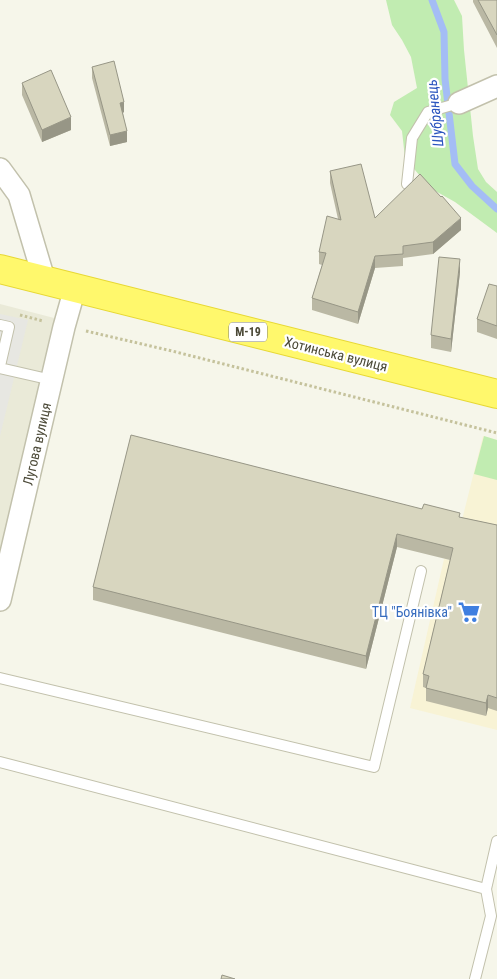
<svg xmlns="http://www.w3.org/2000/svg" width="497" height="979" viewBox="0 0 497 979" font-family="'Roboto Condensed',sans-serif">
	<style>
		.residential { fill: #eaead8 }
		.commercial { fill: #f8f3d5 }
		.green { fill: #c1ecb1 }
		.parking { fill: #e7e7e2 }
		.lines { fill: none; stroke-linecap: round; stroke-linejoin: round }
		.stream { stroke: #a4bdf5; stroke-width: 7 }
		.lane-casing { stroke: #c2c1ac; stroke-width: 12 }
		.street-casing { stroke: #c2c1ac; stroke-width: 24 }
		.highway-casing { stroke: #e7d834; stroke-width: 30 }
		.path { stroke: #c5c29c; stroke-width: 3; stroke-dasharray: 2.5 2.5; stroke-linecap: butt }
		.lane { stroke: #fff; stroke-width: 10 }
		.street { stroke: #fff; stroke-width: 21 }
		.highway { stroke: #fff86c; stroke-width: 28 }
		.wall { fill: #bab8a4 }
		.shaded-wall { fill: #979686 }
		.building { fill: #d8d6bf; stroke: #979686 }
		.labels { text-anchor: middle; stroke-width: 4.5; stroke-linejoin: round; paint-order: stroke }
		.shield { fill: #fff; stroke: #818073; stroke-width: 1 }
		.shield-label { font-size: 12px; font-weight: bold; fill: #4b4937 }
		.street-label { font-size: 14px; fill: #4b4937; stroke: #fff }
		.shop-label { font-size: 14px; fill: #366cbe; stroke: #fff; text-anchor: end }
		.water-label { font-size: 15px; font-style: italic; fill: #2954be; stroke: #fff }
	</style>
	<rect width="100%" height="100%" fill="#f6f6ea"/>
	<!-- residential -->
	<path class="residential" d="M0 304 58 319 0 560Z"/>
	<!-- commercial -->
	<path class="commercial" d="M483 436 497 440V730L410 708 444 559 452 560Z"/>
	<!-- green -->
	<path class="green" d="M386 0H454L462 16 464 50 473 136 478 169 486 182 497 192V233L455 202 430 188 405 158 402 131 390 115 394 102 417 88 411 57 402 40 392 25Z
		M484 436 497 440V480L474 474Z"/>
	<!-- parking -->
	<path class="parking" d="M0 314 28 320 0 436Z"/>
	<g class="lines">
		<!-- stream -->
		<path class="stream" d="M432 0 444 32 445 79 455 164 472 186 497 209"/>
		<!-- lane casing -->
		<g class="lane-casing">
			<path id="lane" d="M407 184 412 138 428 112 459 103
				M0 325 9 327 0 366
				M0 368 52 380
				M0 678 374 767 421 571
				M0 762 486 889 497 841
				M475 979 491 916 486 889"/>
		</g>
		<!-- street casing -->
		<g class="street-casing">
			<path id="street" d="M459 103 497 86
				M0 169 19 195 44 279
				M0 600 64 327 75 288"/>
		</g>
		<!-- highway casing -->
		<g class="highway-casing">
			<path id="highway" d="M0 269 497 394"/>
		</g>
		<!-- path -->
		<path class="path" d="M20 315 43 321
			M86 331 172 351 497 433"/>
		<!-- lane -->
		<use href="#lane" class="lane"/>
		<!-- street -->
		<use href="#street" class="street"/>
		<!-- highway -->
		<use href="#highway" class="highway"/>
	</g>
	<!-- wall -->
	<path class="wall" d="M473 0H497V48L473 2Z
		M92 67 124 112 123 113 127 142 110 146 92 78Z
		M22 83 71 130 42 142 22 95Z
		M330 171 375 218 461 230 433 254 403 258V266L375 268 358 324 312 310V298L322 265 319 264V252L338 219 330 183Z
		M460 272 451 352 431 348V335Z
		M497 286V339L477 332V319Z
		M422 509 497 525V711L488 708 486 716 426 701V688L423 687V674L450 560 397 547 366 669 93 600V587Z"/>
	<!-- shaded-wall -->
	<path class="shaded-wall" d="M124 102V112L120 114V103Z
		M71 117V130L42 142V130Z
		M127 131V142L110 146V135Z
		M461 218V230L433 254V242Z
		M375 256V268L358 324V312Z
		M460 259V272L451 352V339Z
		M397 534V547L366 669V656Z
		M488 695V708L486 716V703Z"/>
	<!-- building -->
	<path class="building" d="M478 0H497V35Z
		M114 61 124 102 120 103 127 131 110 135 92 67Z
		M51 70 71 117 42 130 22 83Z
		M361 164 375 218 420 174 441 197 442 196 461 218 433 242 403 246V254L375 256 358 312 312 298 326 253 319 252 327 216 341 220 330 171Z
		M439 257 460 259 451 339 431 335Z
		M489 284 497 286V326L477 319Z
		M131 435 422 509 424 504 460 513 459 517 497 525V698L488 695 486 703 426 688 429 676 423 674 453 548 397 534 366 656 93 587Z
		M222 975 235 979H221Z"/>
	<!-- icons -->
	<defs>
		<g id="supermarket-bare" transform="scale(1.725)"><path d="M-6-5.5h2.5l.6 2H6L4.5 2H-2.5L-4.4-4H-6ZM-1.5 3.2a1.3 1.3 0 1 0 .1 0ZM3 3.2a1.3 1.3 0 1 0 .1 0Z" fill="#3f7fe0" stroke="#fff" stroke-width="2.5" paint-order="stroke"/></g>
	</defs>
	<g fill-rule="evenodd">
		<use href="#supermarket-bare" x="469" y="612"/>
	</g>
	<g class="labels">
		<!-- shield labels -->
		<rect class="shield" x="229" y="322.5" width="38" height="19" rx="4"/>
		<g class="shield-label">
			<text x="248" y="336">М-19</text>
		</g>
		<!-- street labels -->
		<g class="street-label">
			<text transform="translate(336 354) rotate(14)" y="5">Хотинська вулиця</text>
			<text transform="translate(37 444) rotate(-77)" y="5">Лугова вулиця</text>
		</g>
		<!-- shop labels -->
		<g class="shop-label">
			<text x="452" y="617">ТЦ "Боянівка"</text>
		</g>
		<!-- water labels -->
		<g class="water-label">
			<text transform="translate(435 113) rotate(-96)" y="5">Шубранець</text>
		</g>
	</g>
</svg>
